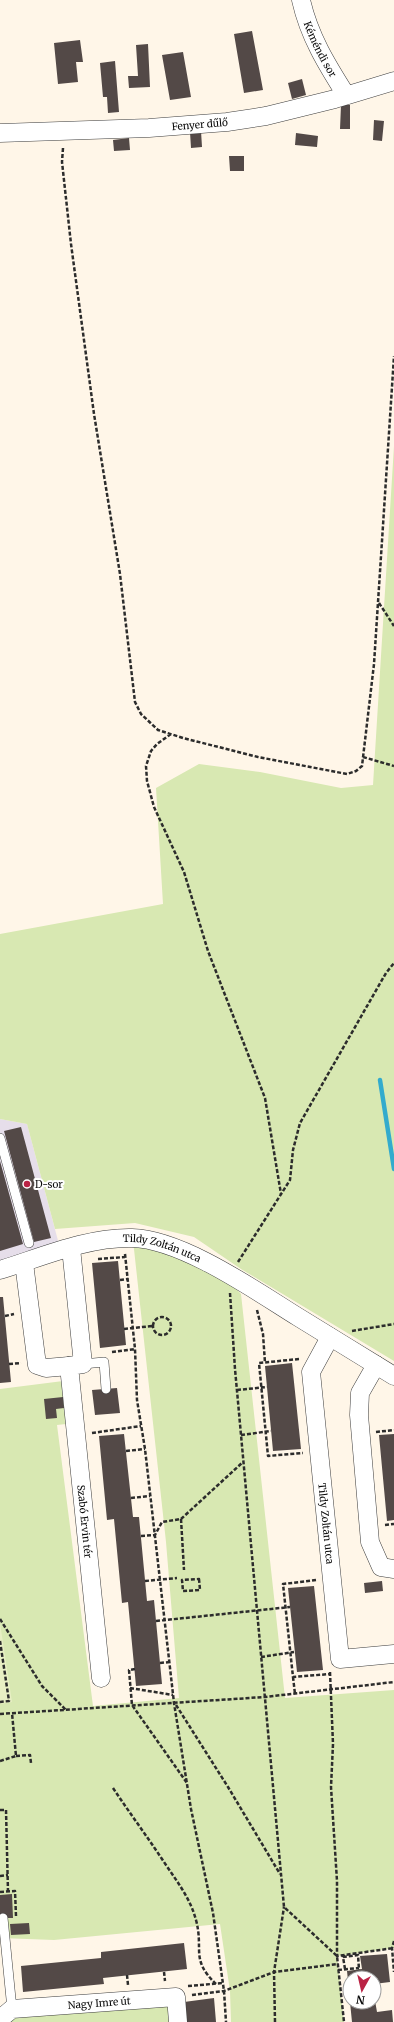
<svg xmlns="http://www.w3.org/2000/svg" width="394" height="2022" viewBox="0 0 394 2022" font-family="Merriweather,serif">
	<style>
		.industrial { fill: #e6deea }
		.green { fill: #d8e8b2 }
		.pitch { fill: #e8efc4 }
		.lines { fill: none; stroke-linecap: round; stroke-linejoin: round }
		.stream { stroke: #33abcd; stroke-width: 4.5 }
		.building { fill: #534947 }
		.lane-casing { stroke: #3d3d3d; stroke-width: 10 }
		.street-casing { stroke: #3d3d3d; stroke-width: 19 }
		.path { stroke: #2c2c2c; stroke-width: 2.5; stroke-dasharray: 4 2; stroke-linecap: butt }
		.lane { stroke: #fff; stroke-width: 9 }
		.street { stroke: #fff; stroke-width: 18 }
		.poi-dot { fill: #ba2345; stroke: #fff; stroke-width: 1.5 }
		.labels { text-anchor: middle; stroke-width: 4; stroke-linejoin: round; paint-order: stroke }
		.street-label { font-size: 10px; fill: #0a0a0a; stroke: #fff }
		.poi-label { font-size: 10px; fill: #0a0a0a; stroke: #fff; text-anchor: start }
	</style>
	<rect width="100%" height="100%" fill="#fff6e8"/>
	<!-- industrial -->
	<path class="industrial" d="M0 1119 27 1124 61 1252 0 1270Z"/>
	<!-- green -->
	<path class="green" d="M394 446V1361L241 1269 194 1237 135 1223 55 1229 27 1124 0 1119V934L163 904 156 788 199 764 260 772 341 788 373 785Z
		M133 1240 226 1278 241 1294 285 1698 394 1690V1948L337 1956 344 2022H231L230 1991 220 1924 54 1940 0 1938V1389L71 1380 75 1423 57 1425 93 1706 179 1698 166 1542Z
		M174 1999 176 2022H0L13 2011Z"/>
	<!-- pitch -->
	<path class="pitch" d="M0 1623 12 1702 0 1704Z"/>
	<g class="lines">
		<!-- stream -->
		<path class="stream" d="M380 1080 394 1169"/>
	</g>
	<!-- building -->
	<path class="building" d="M252 31 263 90 244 93 234 34Z
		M80 40 83 62H76L78 82 58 84 54 43Z
		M148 44 150 87 129 88 128 76H138L136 45Z
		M183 52 191 97 170 100 162 55Z
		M115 61 119 112 108 113 107 97H103L100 63Z
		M302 79 306 95 292 99 288 83Z
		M341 105H350V129H340Z
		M374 120 384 121 382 141 373 140Z
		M201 131 202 147 191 148 190 132Z
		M296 133 318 136 317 147 295 145Z
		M129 138 130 150 114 151 113 140Z
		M229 156H244V171H230Z
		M21 1127 51 1238 34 1242 4 1131Z
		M0 1161 23 1244 0 1251Z
		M118 1261 126 1345 100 1348 92 1263Z
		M0 1297H3L11 1382 0 1383Z
		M292 1363 301 1449 273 1451 265 1366Z
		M117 1388 120 1413 95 1415 92 1390Z
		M63 1397 64 1408 56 1409 57 1418 46 1419 44 1399Z
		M124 1434 133 1517H139L147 1601 154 1600 162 1684 136 1686 128 1602 122 1603 114 1519 107 1520 99 1436Z
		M394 1434V1520L387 1521 379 1435Z
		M382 1581 383 1591 365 1593 364 1583Z
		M314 1586 323 1670 297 1672 288 1588Z
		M12 1894 13 1918H0V1895Z
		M29 1923 30 1934 11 1935 10 1924Z
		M184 1943 187 1969 103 1978 104 1984 23 1992 21 1966 101 1958V1952Z
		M387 1954 390 1982 374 1984V1978H350L349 1990 347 1971 362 1969 360 1956Z
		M374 1995 377 2012 392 2010 393 2022H352L350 2002H374Z
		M214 1998 216 2022H186L184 2002Z"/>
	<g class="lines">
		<!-- lane casing -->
		<g class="lane-casing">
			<path id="lane" d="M0 1138 29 1243
				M83 1364 104 1362 106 1389
				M3 1918 12 2009"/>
		</g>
		<!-- street casing -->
		<g class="street-casing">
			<g id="street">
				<path id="s1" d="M301 0C309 36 327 65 346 95"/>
				<path id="s2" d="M0 133 149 128 227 122 266 116 335 99 394 81"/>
				<path id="s3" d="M71 1248 83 1364 69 1366 101 1678"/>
				<path d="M24 1263 37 1365 46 1368 69 1366"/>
				<path id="s4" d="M0 1270C42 1257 87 1237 132 1238 182 1239 256 1291 298 1317 330 1337 362 1356 394 1376"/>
				<path id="s5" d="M330 1337 311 1372 340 1659 394 1654"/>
				<path d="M376 1365 360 1393 359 1415 370 1542 381 1567 394 1569"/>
				<path id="s6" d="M0 2019 12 2009 176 1997 178 2022"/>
			</g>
		</g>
		<!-- path -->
		<path class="path" d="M63 148 62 162 71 244 94 414 120 574 135 702 141 714 158 730 183 738 258 757 347 774 356 771 362 766 374 664 394 356
			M379 603 394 626
			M171 734 157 744 151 751 146 766 147 781 154 807 184 872 208 951 265 1098 281 1194
			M363 757 394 766
			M125 1254 135 1349 137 1400 145 1449 174 1703 191 1809 213 1913 224 1991 226 2022
			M98 1259 125 1257
			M238 1262 290 1180 293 1150 300 1123 386 973 394 963
			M120 1280 128 1279
			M230 1293 235 1369 284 1907 337 1956 344 2022
			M257 1310 263 1334 265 1363
			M5 1316 14 1314
			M153 1326a9 9 0 1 1 18 0a9 9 0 1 1-18 0Z
			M124 1329 152 1326
			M352 1331 394 1324
			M112 1352 135 1349
			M299 1359 259 1363 268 1456 303 1453
			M9 1364 21 1363
			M237 1390 267 1387
			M376 1432 394 1430
			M92 1433 141 1426
			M241 1435 271 1431
			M126 1451 145 1449
			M131 1498 150 1496
			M181 1519 184 1570
			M385 1525 394 1524
			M141 1536 155 1535 162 1522 181 1519 243 1462
			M199 1579 200 1590 183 1591 182 1580Z
			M316 1580 283 1584 293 1677 330 1674
			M145 1581 177 1578
			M0 1619 42 1686 66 1710
			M156 1621 290 1607
			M0 1641 9 1701 0 1702
			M261 1657 294 1652
			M160 1663 170 1662
			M135 1669 129 1670 132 1705 187 1783
			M330 1672 333 1744 331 1787 337 1881V1956L394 1948
			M293 1677 295 1694
			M130 1688 173 1695
			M176 1705 228 1787 280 1874
			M0 1714 265 1697 394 1682
			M16 1756 30 1755 31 1763
			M0 1761 16 1756 12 1713
			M113 1788C129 1812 146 1835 162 1859 175 1879 190 1897 196 1920 204 1950 190 1959 216 1984
			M0 1810H6L8 1892
			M0 1876 8 1875
			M0 1892 15 1891 16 1916
			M394 1941 392 1948 394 1972
			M345 1969 343 1957 358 1955 359 1970
			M338 1970 359 1968
			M164 1972 165 1981
			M127 1975 128 1985
			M188 1986 223 1983
			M192 1995 224 1991 274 1972 338 1964
			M275 2022 274 1972 284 1907"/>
		<!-- lane -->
		<use href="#lane" class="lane"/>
		<!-- street -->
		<use href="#street" class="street"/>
	</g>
	<!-- markers -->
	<circle class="poi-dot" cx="27" cy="1184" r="4"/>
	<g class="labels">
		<!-- street labels -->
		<g class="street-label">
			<text dy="4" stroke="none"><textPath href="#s1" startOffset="53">Kéméndi sor</textPath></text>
			<text dy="4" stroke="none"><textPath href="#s2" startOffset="200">Fenyer dűlő</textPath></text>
			<text dy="4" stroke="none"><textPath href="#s4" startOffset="168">Tildy Zoltán utca</textPath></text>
			<text dy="4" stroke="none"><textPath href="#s3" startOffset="287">Szabó Ervin tér</textPath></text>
			<text dy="4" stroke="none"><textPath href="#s5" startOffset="192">Tildy Zoltán utca</textPath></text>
			<text dy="4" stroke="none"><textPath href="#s6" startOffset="103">Nagy Imre út</textPath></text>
		</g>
		<!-- poi labels -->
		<g class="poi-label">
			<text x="35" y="1188">D-sor</text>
		</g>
	</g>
	<!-- north arrow -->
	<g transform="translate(362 1990) rotate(188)"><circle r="19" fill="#ffffff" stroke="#9d9d9d"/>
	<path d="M0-3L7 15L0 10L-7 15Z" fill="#ba2345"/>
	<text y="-6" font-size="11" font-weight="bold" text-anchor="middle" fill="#0a0a0a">N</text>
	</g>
</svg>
